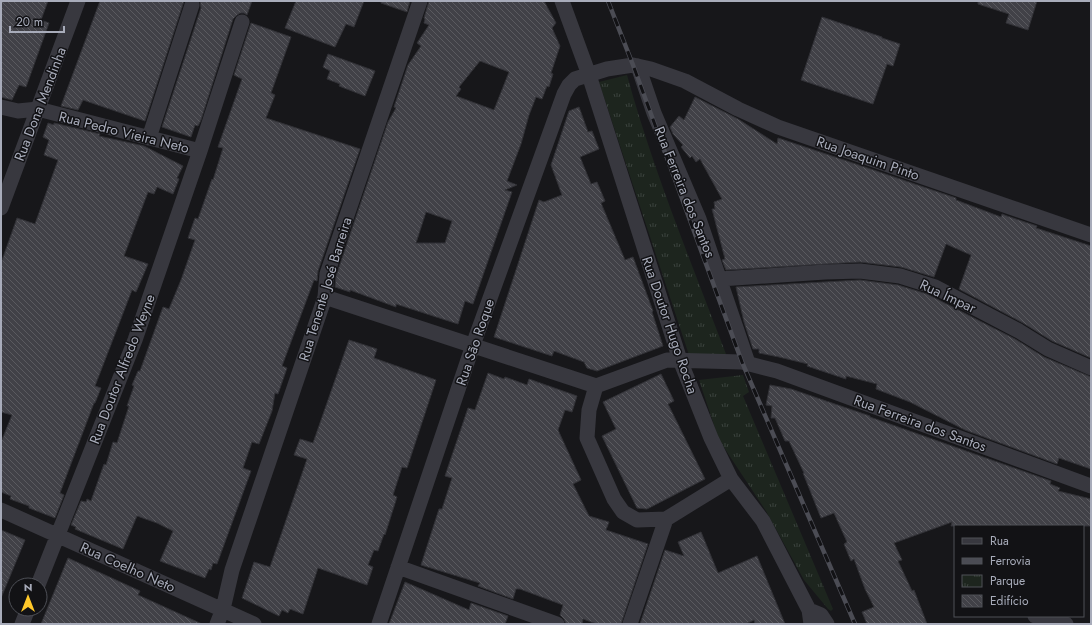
<svg xmlns="http://www.w3.org/2000/svg" width="1092" height="625" viewBox="0 0 1092 625" font-family="Jost,sans-serif">
	<style>
		.park { fill: url(#park-tufts) }
		.building { fill: url(#building-back-hatch); stroke: #313136; fill-rule: evenodd }
		.lines { fill: none; stroke-linecap: round; stroke-linejoin: round }
		.street { stroke: #38383f; stroke-width: 15 }
		.rail-casing { stroke: #4b4c54; stroke-width: 4.5 }
		.rail { stroke: #121215; stroke-width: 3; stroke-dasharray: 9; stroke-linecap: butt }
		.labels { text-anchor: middle; stroke-width: 3; stroke-linejoin: round; paint-order: stroke }
		.street-label { font-size: 14px; fill: #a8acba; stroke: #121215 }
	</style>
	<defs>
		<pattern id="park-tufts" width="24" height="20" patternUnits="userSpaceOnUse"><rect width="24" height="20" fill="#1d251e"/><path d="M3 7l-1-3M5 7V3M7 7l1-3M15 17l-1-3M17 17v-4M19 17l1-3" fill="none" stroke="#3b423d"/></pattern>
		<pattern id="building-back-hatch" width="6" height="6" patternUnits="userSpaceOnUse"><rect width="6" height="6" fill="#414147"/><path d="M-1 5l2 2M0 0l6 6M5-1l2 2" fill="none" stroke="#5a5a5f"/></pattern>
	</defs>
	<rect width="100%" height="100%" fill="#17171a"/>
	<!-- park -->
	<path class="park" d="M627 75C653 170 691 262 726 354L689 355 599 82Z
		M743 375 749 392 743 396 833 609 831 611 828 609 804 580 766 511 719 440 699 380Z"/>
	<!-- building -->
	<path class="building" d="M1 1H48L41 20 49 23 26 87 19 85 12 100 1 97Z
		M100 1H184L145 121 83 100 78 110 61 106Z
		M200 1H252L247 15 244 13H240L236 16 233 19 201 120 198 126 195 125 191 137 162 127 201 8Z
		M296 1H364L354 27 346 24 335 47 285 28Z
		M381 1H410L407 12 381 3Z
		M429 1H544L556 23 552 28 560 46 551 73 553 74 549 87 547 86 542 99 536 97 529 115 521 144 507 181 517 185 505 190 512 192 473 304 465 301 458 324 396 304V307L350 290V292L335 287 336 276 388 122 396 108 394 107 408 65 421 46 417 43 429 25 424 23 425 19 424 18ZM480 61 509 72 494 110 456 96 461 89 459 87ZM426 212 452 221 445 243H416Z
		M978 1H1037L1028 30 1006 23 1009 14 978 4Z
		M822 17 882 37V38L900 44 893 66 887 64 873 104 801 80Z
		M251 23 291 37 271 93 275 95 266 118 360 149 318 271 317 281 314 280 282 366 287 368 278 394 275 393 272 411 259 444 252 442 243 468 251 471 217 564 213 563 211 570 209 569 205 578 160 561 173 531 157 523 137 516 123 549 75 529 76 527 71 525 81 501 86 502 87 499 91 501 104 464 106 465 113 442 117 443 129 406H127L134 386 132 385 138 371H140L163 307 169 309 181 280 195 240 188 238 195 218 198 219 212 179 213 180 223 148 218 147 242 79 234 75Z
		M328 54 375 71 365 96 339 86 340 84 327 79 330 71 323 67Z
		M695 97 738 119 777 144 778 138 838 158 956 198V200L1001 217 1002 214 1007 216 1037 226 1036 228 1091 246V358L1052 341 1023 323 959 289 971 255 946 244 934 277 901 267 860 262 726 270 722 260 725 259 712 209H715L714 202 722 199 700 159 696 162 692 156 690 158 681 147 683 145 673 134 670 127 679 116 684 120Z
		M579 107 588 132 592 131 599 149 580 157 591 184 597 182 605 201 601 203 625 260 633 257 653 311 652 312 663 346 597 371 587 368 584 362 554 351 552 356 494 337 539 200 544 202 562 195 551 165 569 111Z
		M48 123 54 125V123L100 134 99 136 144 146 183 166 177 178 179 179 173 194 157 187 154 194 148 192 124 256 148 264 136 292 132 290 95 386 101 388 95 403H94L69 469 60 493 64 495 55 518 29 508V506L10 499 11 496 1 492V442L12 415 1 412V263L17 218 35 224 58 160 44 155 49 140 43 137Z
		M860 280 898 285 927 294 1015 339 1044 357 1091 377V469L1059 458 1057 464 965 430 910 402 876 389 877 384 846 376V379L807 366 808 364 779 357 759 353V349H753L744 322 736 287Z
		M349 340 377 349 374 358 436 380 407 468 402 467 393 495 397 497 385 535 384 534 378 551 374 550 368 565 373 567 367 585 318 568 303 614 290 609 288 613 282 610 279 616 242 598 254 562 270 567 307 459 294 455 300 439 313 443Z
		M488 373 504 379 505 377 527 385 529 379 577 396 572 412 565 410 558 430 581 480 573 484 589 516 609 522 606 530 648 544 621 624H597L583 619 582 624H566L564 619 560 615 563 605 520 589H516L513 599 478 586 480 583 421 565 439 509H442L452 478 445 476 468 408 475 410Z
		M661 374 674 401 668 404 705 479 647 509 637 508 602 436 616 429 603 402Z
		M770 385 791 389 870 416V417L1051 481 1050 484 1060 488 1058 491 1091 499V526H951L952 522 894 543 902 560 898 561 912 591 914 590 927 624H867L862 612 874 607 865 589 854 559 851 561 844 544 847 542 834 513 821 518 803 473H804L789 441H785L775 418H771L772 406 766 405Z
		M1 530 25 540 1 598Z
		M701 532 718 573 757 556 785 624H755L754 620 746 624H640L665 550 684 556 678 542Z
		M68 558 140 591 138 595 202 624H41Z
		M405 582 469 610 471 603 508 616 505 624H389Z"/>
	<g class="lines">
		<!-- street -->
		<path class="street" d="M562 1 589 75 680 360 711 438 731 479 763 521 809 610 811 624
			M638 66 654 113 699 219 748 363
			M1 107 18 111 38 109 200 151
			M149 138 192 5
			M1 208 78 1
			M720 279 825 272 860 271 900 276 935 287 1019 331 1048 349 1091 368
			M325 297 596 386 667 360 742 362 777 371 1091 486
			M596 386 589 410 587 438 614 499 623 512 637 520 666 519
			M1 510 254 624
			M398 567 557 624
			M38 585 135 340 200 151 242 22
			M809 610 821 615 827 624
			M1035 616 1066 624
			M22 624 28 609
			M217 624 223 609 232 570 325 297 327 274 420 1
			M379 624 473 345 564 94 569 85 575 79 607 69 633 65 651 69 685 81 738 109 778 127 1091 235
			M630 624 666 519 731 479"/>
		<!-- rail casing -->
		<g class="rail-casing">
			<path id="rail" d="M608 1 633 65 742 362 855 624"/>
		</g>
		<!-- rail -->
		<use href="#rail" class="rail"/>
	</g>
	<g class="labels">
		<!-- street labels -->
		<g class="street-label">
			<text transform="translate(40 104) rotate(-69)" y="5">Rua Dona Mendinha</text>
			<text transform="translate(124 132) rotate(14)" y="5">Rua Pedro Vieira Neto</text>
			<text transform="translate(868 158) rotate(19)" y="5">Rua Joaquim Pinto</text>
			<text transform="translate(685 192) rotate(68)" y="5">Rua Ferreira dos Santos</text>
			<text transform="translate(325 289) rotate(-73)" y="5">Rua Tenente José Barreira</text>
			<text transform="translate(948 296) rotate(25)" y="5">Rua Ímpar</text>
			<text transform="translate(670 325) rotate(71)" y="5">Rua Doutor Hugo Rocha</text>
			<text transform="translate(475 342) rotate(-71)" y="5">Rua São Roque</text>
			<text transform="translate(122 369) rotate(-69)" y="5">Rua Doutor Alfredo Weyne</text>
			<text transform="translate(920 423) rotate(20)" y="5">Rua Ferreira dos Santos</text>
			<text transform="translate(128 567) rotate(24)" y="5">Rua Coelho Neto</text>
		</g>
	</g>
	<!-- border -->
	<rect width="1092" height="625" fill="none" stroke="#a8acba" stroke-width="4"/>
	<!-- legend -->
	<rect x="954" y="525" width="130" height="92" fill="#121215" stroke="#4e5057"/>
	<rect x="962" y="538" width="20" height="6" fill="#38383f" stroke="#4e5057"/>
	<text x="990" y="545" font-size="12" fill="#a8acba">Rua</text>
	<rect x="962" y="558" width="20" height="6" fill="#4b4c54" stroke="#4e5057"/>
	<text x="990" y="565" font-size="12" fill="#a8acba">Ferrovia</text>
	<rect x="962" y="575" width="20" height="12" fill="url(#park-tufts)" stroke="#4e5057"/>
	<text x="990" y="585" font-size="12" fill="#a8acba">Parque</text>
	<rect x="962" y="595" width="20" height="12" fill="url(#building-back-hatch)" stroke="#4e5057"/>
	<text x="990" y="605" font-size="12" fill="#a8acba">Edifício</text>
	<!-- north arrow -->
	<g transform="translate(28 597)"><circle r="19" fill="#121215" stroke="#4e5057"/>
	<path d="M0-3L7 15L0 10L-7 15Z" fill="#ffc82a"/>
	<text y="-6" font-size="11" font-weight="bold" text-anchor="middle" fill="#a8acba">N</text>
	</g>
	<!-- scale -->
	<path d="M10 26v6h54v-6" fill="none" stroke="#a8acba" stroke-width="2"/>
	<text x="16" y="26" font-size="12" fill="#a8acba" stroke="#121215" stroke-width="3" paint-order="stroke">20 m</text>
</svg>
